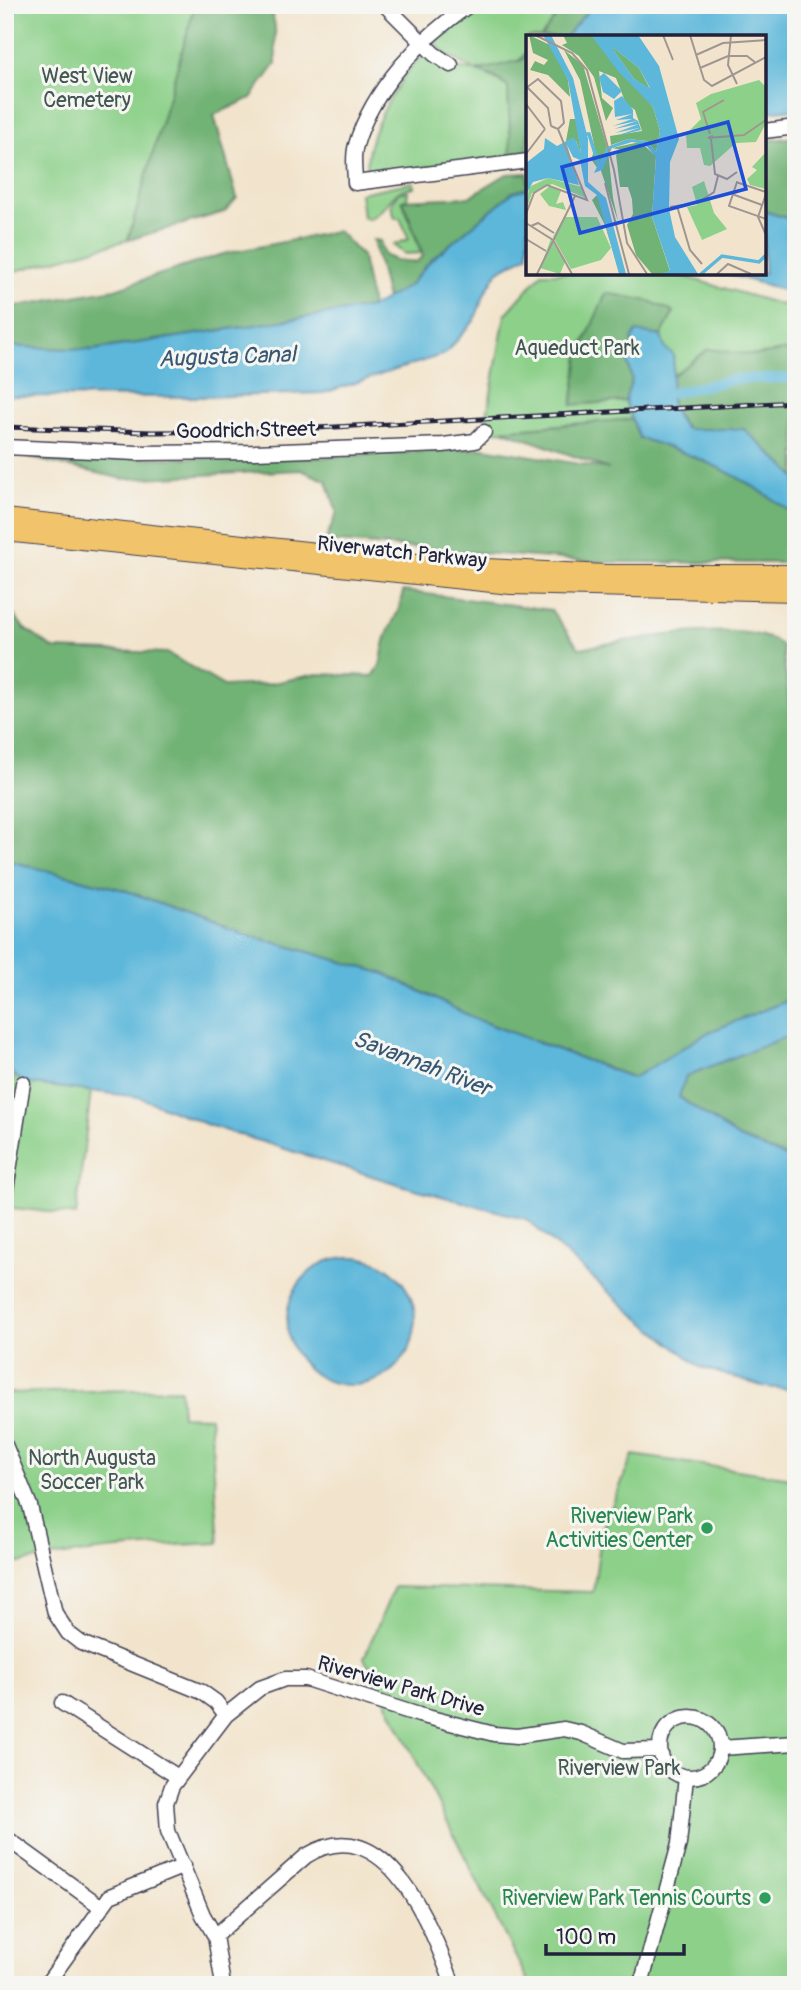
<svg xmlns="http://www.w3.org/2000/svg" width="801" height="1990" viewBox="0 0 801 1990" font-family="Pangolin,sans-serif">
	<style>
		.green { fill: #8cd089; stroke: #577962; stroke-width: 2 }
		.forest { fill: #71b275; stroke: #4a6a58; stroke-width: 2 }
		.water { fill: #5db7da; stroke: #406c8a; stroke-width: 2 }
		.lines { fill: none; stroke-linecap: round; stroke-linejoin: round }
		.canal { stroke: #5db7da; stroke-width: 10 }
		.minor-casing { stroke: #413f51; stroke-width: 17 }
		.major-casing { stroke: #413f51; stroke-width: 20 }
		.minor { stroke: #fff; stroke-width: 14 }
		.major { stroke: #f1c36a; stroke-width: 18 }
		.rail-casing { stroke: #22223b; stroke-width: 5 }
		.rail { stroke: #f6f6f2; stroke-width: 2.5; stroke-dasharray: 8; stroke-linecap: butt }
		.leisure-dot { fill: #2e9e5b; stroke: #f6f6f2; stroke-width: 2.5 }
		.labels { text-anchor: middle; stroke-width: 6; stroke-linejoin: round; paint-order: stroke }
		.park-label { font-size: 21px; fill: #425652; stroke: #f6f6f2 }
		.street-label { font-size: 21px; fill: #22223b; stroke: #f6f6f2 }
		.leisure-label { font-size: 21px; fill: #27864d; stroke: #f6f6f2; text-anchor: end }
		.water-label { font-size: 23px; font-style: italic; fill: #375673; stroke: #f6f6f2 }
		.inset-river { fill: none; stroke: #5db7da; stroke-width: 3.5 }
		.inset-road { fill: none; stroke: #9f9692; stroke-width: 2 }
		.view { fill: #1d4ed8; fill-opacity: 0.15; stroke: #1d4ed8; stroke-width: 3.5 }
		.inset-edge { fill: none; stroke: #22223b; stroke-width: 3.5 }
	</style>
	<rect width="100%" height="100%" fill="#f6f6f2"/>
	<filter id="ink" filterUnits="userSpaceOnUse"><feTurbulence type="fractalNoise" baseFrequency=".0143" numOctaves="2"/><feDisplacementMap in="SourceGraphic" scale="14" xChannelSelector="R" yChannelSelector="G"/><feConvolveMatrix kernelMatrix="1 2 1 2 8 2 1 2 1" color-interpolation-filters="sRGB"/></filter>
	<filter id="wash" filterUnits="userSpaceOnUse"><feTurbulence type="fractalNoise" baseFrequency=".00686" numOctaves="4" result="noise"/><feDisplacementMap in="SourceGraphic" scale="28" xChannelSelector="R" yChannelSelector="G"/><feGaussianBlur stdDeviation="1.57" result="paint"/><feColorMatrix in="noise" values="0 0 0 0 0 0 0 0 0 0 0 0 0 0 0 0 0 1.4 0 .05"/><feComposite in="paint" operator="in"/></filter>
	<g filter="url(#wash)">
		<rect width="100%" height="100%" fill="#f2e4cc"/>
		<!-- green -->
		<path class="green" d="M5 5H196L128 240 5 274Z
			M484 5H566L541 37H528C528 70 505 64 478 70L508 87 511 157 372 174 367 170C365 134 398 80 422 55L460 69 474 70 444 53 435 42Z
			M414 182V187C388 190 390 210 368 219L363 217 360 193Z
			M408 191 407 199 402 200 421 253 405 254 393 245 409 239 400 218H395L391 205 399 193Z
			M542 273H672L796 309V415C691 414 588 421 484 432L505 315Z
			M14 1074 23 1083 91 1091 76 1215 5 1207V1144Z
			M180 1389 182 1416 210 1417 219 1543C146 1546 76 1550 5 1566V1393Z
			M633 1455 791 1478 796 1516V1985H530L364 1658 394 1587 593 1592 602 1530Z"/>
		<!-- forest -->
		<path class="forest" d="M195 5H270L275 26 276 64 251 98 214 115 237 198 224 212 128 240Z
			M565 5 593 6 565 37H541Z
			M528 53V154L511 157 508 87 493 76 476 71 522 60Z
			M796 137V221L764 211V141Z
			M528 173V188L513 192 430 261 410 285 387 299 373 240 380 241 384 255 395 260 416 262 423 256 403 200 469 197 507 174Z
			M338 231 362 256 372 307 92 350 5 346V308L115 289 223 254Z
			M606 293 649 301 674 312 661 336 636 333 634 350 627 360 632 379 625 401 572 405 579 355Z
			M708 349 756 355 796 349V477L744 429H687C673 413 668 398 671 377Z
			M633 419 639 438C702 457 744 476 796 516V563L602 562 325 541 337 513 327 481 301 470 124 479 30 458H310L484 448 609 469 502 430Z
			M403 591 551 610 579 648C624 642 749 615 782 646L791 717 796 720V997L709 1032 634 1078 478 1020 385 974 245 934 124 890 5 860V603L24 628 54 649 167 653 224 686 268 684 317 674 373 676C384 661 380 661 384 645 388 625 401 614 403 591Z
			M796 1033V1161L739 1138 679 1097 685 1076Z"/>
		<!-- water -->
		<path class="water" d="M593 5H796V109L764 112V37H565Z
			M528 188V255L498 271 485 293 474 321 445 354 324 393 199 397 5 396V346L92 350 372 307 410 285 430 261 513 192Z
			M764 211 796 221V294L725 273H764Z
			M636 332 661 336 665 348 673 354C677 388 658 396 686 429H744L796 477V516C744 476 702 457 639 438L625 401 632 379 627 360 634 350 632 340Z
			M5 860 124 890 245 934 385 974 478 1020 633 1078 709 1032 796 997V1033L686 1076 679 1097 739 1138 796 1161V1390L765 1387 700 1367 630 1311 526 1219 404 1186 208 1125 139 1097 23 1083 5 1066Z
			M287 1321a64 64 0 1 1 128 0a64 64 0 1 1-128 0Z"/>
		<g class="lines">
			<!-- canal -->
			<path class="canal" d="M658 396 736 379 796 378"/>
		</g>
	</g>
	<g filter="url(#ink)">
		<g class="lines">
			<!-- minor casing -->
			<g class="minor-casing">
				<path id="minor" d="M385 5 434 54 451 65
					M469 5C422 37 372 89 356 145 352 157 355 171 355 183L528 161
					M764 131 796 127
					M5 447 137 453 255 452 443 445 475 441 484 432
					M5 1196 23 1083
					M5 1445 30 1506 55 1613 68 1633 81 1643 202 1692 216 1702 226 1715
					M62 1703 178 1777
					M660 1747a30 30 0 1 1 60 0a30 30 0 1 1-60 0Z
					M721 1748 796 1743
					M5 1837 100 1906
					M215 1936 203 1915 168 1831 166 1803 172 1786 226 1715 260 1688 285 1679H306L419 1715 494 1734 517 1736 564 1729 581 1733 623 1751 660 1750
					M46 1985 110 1896 184 1866
					M223 1985 215 1936 306 1856C386 1806 432 1928 453 1985
					M641 1985 679 1844 686 1777"/>
			</g>
			<!-- major casing -->
			<g class="major-casing">
				<path id="major" d="M5 518 445 566 607 574H796
					M5 532 511 585 796 592"/>
			</g>
			<!-- minor -->
			<use href="#minor" class="minor"/>
			<!-- major -->
			<use href="#major" class="major"/>
			<!-- rail casing -->
			<g class="rail-casing">
				<path id="rail" d="M5 427 152 432 262 431 796 402"/>
			</g>
			<!-- rail -->
			<use href="#rail" class="rail"/>
		</g>
	</g>
	<!-- markers -->
	<g class="leisure-dot">
		<circle cx="707" cy="1528" r="7"/>
		<circle cx="765" cy="1898" r="7"/>
	</g>
	<g class="labels">
		<!-- park labels -->
		<g class="park-label">
			<text x="87" y="83">West View<tspan x="87" dy="24">Cemetery</tspan></text>
			<text x="577" y="355">Aqueduct Park</text>
			<text x="92" y="1465">North Augusta<tspan x="92" dy="24">Soccer Park</tspan></text>
			<text x="619" y="1775">Riverview Park</text>
		</g>
		<!-- street labels -->
		<g class="street-label">
			<text transform="translate(246 430) rotate(-1)" y="7">Goodrich Street</text>
			<text transform="translate(402 552) rotate(6)" y="7">Riverwatch Parkway</text>
			<text transform="translate(401 1686) rotate(16)" y="7">Riverview Park Drive</text>
		</g>
		<!-- leisure labels -->
		<g class="leisure-label">
			<text x="693" y="1523">Riverview Park<tspan x="693" dy="24">Activities Center</tspan></text>
			<text x="751" y="1905">Riverview Park Tennis Courts</text>
		</g>
		<!-- water labels -->
		<g class="water-label">
			<text transform="translate(227 356) rotate(-2)" y="8">Augusta Canal</text>
			<text transform="translate(422 1063) rotate(21)" y="8">Savannah River</text>
		</g>
	</g>
	<!-- overview -->
	<g transform="translate(526 35)">
		<rect width="240" height="240" fill="#f2e4cc"/>
		<path d="M233 45 240 52V88L230 107 210 108 184 131 178 130 174 113H161L160 99 175 84 170 68 185 59ZM240 117V154L224 150 221 144 231 135 226 132ZM22 143 56 152 60 163 26 149 6 158 0 175 3 152ZM178 146 188 178 201 194 176 205 161 172 171 170 166 152ZM24 151 35 156 30 169 37 167 40 175 23 171 14 159ZM38 182H71L85 213 75 225 45 234 27 202ZM25 204 39 227 34 239 14 233Z" fill="#8cd089"/>
		<path d="M3 0 26 11 42 45 44 62 22 40 4 35 9 26 18 30 22 25 7 18ZM37 0H65L127 72 134 96 130 117 121 106 102 104 85 110 84 101 116 96 109 75 100 69 90 43 73 36 76 63 87 73 80 86 68 42 53 21 36 10 41 8ZM84 10 113 33 124 54 108 44ZM38 15 57 30 81 112 72 134 65 124 69 114 54 45ZM44 84H50L55 119 50 106H40ZM114 107 130 121 126 182 144 236 135 239H126L110 220 101 190 107 179 106 164 102 152H94L90 120 96 115 86 113ZM82 116 87 163 92 186 75 136ZM71 160 81 183 93 237 79 190 66 165Z" fill="#71b275"/>
		<path d="M17 0H25L47 43 62 104V147L80 163 100 239H93L71 160 59 151 54 125 47 122 41 110 53 150 22 143 7 147 0 159V128L18 114 19 103 31 111 48 102 55 118 42 45ZM65 0H112L133 31 153 104 144 127 143 174 149 202 172 239H135L144 235 126 182 130 122 119 109 106 107 86 113 76 135 68 138 81 112 102 104 121 106 130 117 134 96 127 72 91 35ZM85 11 113 33 124 53 108 44ZM78 38 96 56 88 64 77 57 73 42ZM96 61 107 75V83L112 86 115 95 90 101 113 93 89 98 113 89 88 94 111 86 87 91 106 84 90 85 106 79 89 82 88 66Z" fill="#5db7da" fill-rule="evenodd"/>
		<path class="inset-river" d="M57 99H63L74 135M175 239 196 221 233 227 240 220"/>
		<path class="inset-road" d="M9 0 46 18 61 35 88 135 101 208 121 239M137 0 147 25M164 0 178 45 186 51 240 22M205 0 202 30 211 49M170 20 197 8 240 5M174 33 202 21H221L230 28M0 51 22 73 25 91M0 53 12 44 35 66 38 88 32 94M0 69 19 94M184 99 177 77 198 65M187 101 182 103 218 100 240 85M185 104 189 139 201 144 211 137M0 119 19 94M210 147 240 157M211 147 203 171 240 184M79 148 103 239M206 159 236 170M240 159 232 182 240 200M151 171 164 215 176 229M144 172 171 168 188 157 192 141M0 179 8 158 21 150 61 165 32 94 25 91M0 188 27 205 46 239M5 191 12 188 28 198M0 204 20 216M11 239 49 161M191 239 202 229 225 239"/>
		<path class="view" d="M202 87 220 154 54 198 36 132Z"/>
		<rect width="240" height="240" class="inset-edge"/>
	</g>
	<!-- margin -->
	<rect width="801" height="1990" fill="none" stroke="#f6f6f2" stroke-width="28"/>
	<!-- scale -->
	<path d="M546 1944v10h138v-10" fill="none" stroke="#22223b" stroke-width="3.5"/>
	<text x="556" y="1944" font-size="21" fill="#22223b" stroke="#f6f6f2" stroke-width="5" paint-order="stroke">100 m</text>
</svg>
